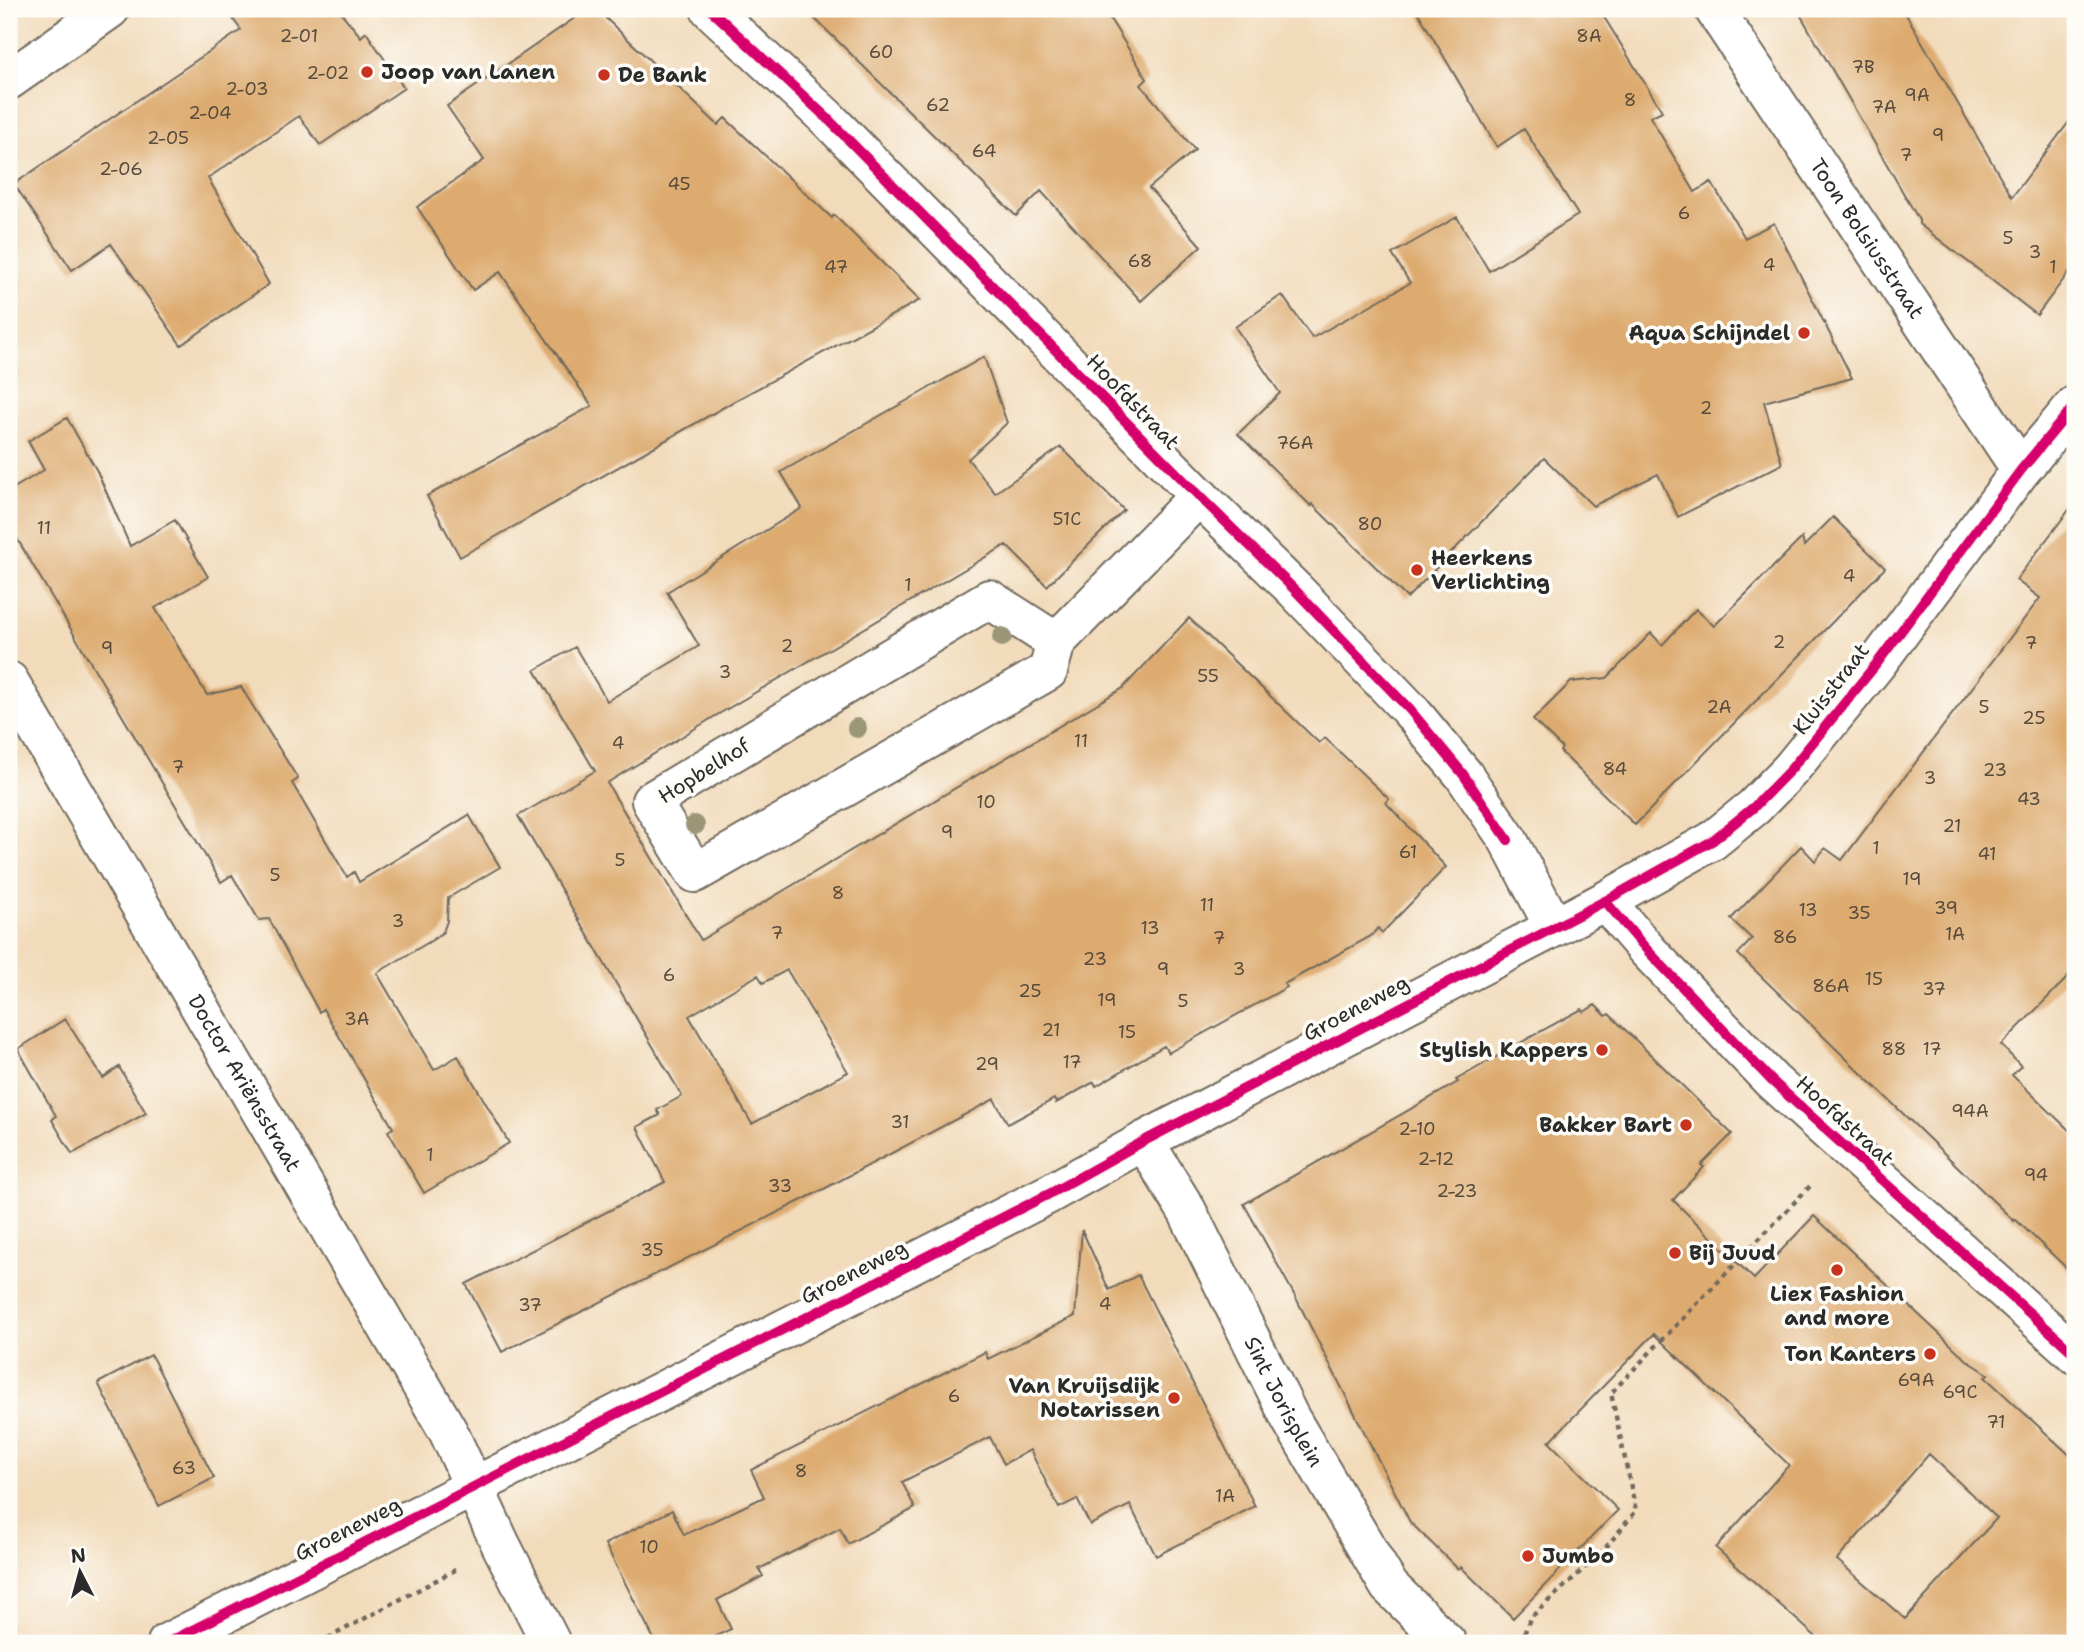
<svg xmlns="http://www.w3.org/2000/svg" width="2084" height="1652" viewBox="0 0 2084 1652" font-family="'Shantell Sans',sans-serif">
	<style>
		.building { fill: #ddab70; fill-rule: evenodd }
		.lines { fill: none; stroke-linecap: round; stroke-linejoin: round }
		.street-casing { stroke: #71695d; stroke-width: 42 }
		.secondary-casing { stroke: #71695d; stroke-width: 42 }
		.path { stroke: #71695d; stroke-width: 4.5; stroke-dasharray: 5 5; stroke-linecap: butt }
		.street { stroke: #fff; stroke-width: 38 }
		.secondary { stroke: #fff; stroke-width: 38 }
		.cycleway-casing { stroke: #fdfcf7; stroke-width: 15 }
		.cycleway { stroke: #d6006c; stroke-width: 10 }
		.tree { fill: #9c9678 }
		.poi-dot { fill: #c8321e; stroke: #fdfcf7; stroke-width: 2.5 }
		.labels { text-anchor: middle; stroke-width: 7; stroke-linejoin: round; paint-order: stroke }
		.number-label { font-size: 18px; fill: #584b3c }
		.poi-label { font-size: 21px; font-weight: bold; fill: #2b2b2b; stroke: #fdfcf7; text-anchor: start }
		.street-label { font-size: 21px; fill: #2b2b2b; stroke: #fdfcf7 }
	</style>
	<rect width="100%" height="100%" fill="#fdfcf7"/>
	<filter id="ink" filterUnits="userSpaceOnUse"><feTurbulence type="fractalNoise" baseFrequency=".0143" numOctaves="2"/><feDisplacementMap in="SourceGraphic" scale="14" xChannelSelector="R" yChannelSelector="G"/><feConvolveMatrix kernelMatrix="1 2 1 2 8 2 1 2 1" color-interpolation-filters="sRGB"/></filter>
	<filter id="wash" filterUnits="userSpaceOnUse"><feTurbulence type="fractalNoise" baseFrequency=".00686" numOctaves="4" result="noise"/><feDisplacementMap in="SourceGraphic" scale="28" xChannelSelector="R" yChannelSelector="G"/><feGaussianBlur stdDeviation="1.57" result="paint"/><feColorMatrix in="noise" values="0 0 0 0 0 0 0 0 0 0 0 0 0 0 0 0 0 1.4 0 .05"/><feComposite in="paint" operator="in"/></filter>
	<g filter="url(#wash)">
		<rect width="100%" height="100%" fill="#f2dbbb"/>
		<g id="blocks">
			<!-- building -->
			<path class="building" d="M226 9H338L361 37 366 32 404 88 320 145 299 116 208 178 269 284 181 345 111 244 72 270 14 184 241 30Z
				M588 9H596L718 125 725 118 832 218 834 215 920 300 740 398 460 557 427 496 592 406 500 272 473 290 417 207 484 160 447 106Z
				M805 9H1104L1147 79 1141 85 1195 150 1149 188 1201 246 1141 301 1041 191 1016 216Z
				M1416 9H1599L1662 111 1650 117 1695 192 1711 182 1745 238 1774 223 1852 378 1764 402 1782 464 1678 517 1658 474 1593 506 1544 458 1407 598 1312 504 1311 506 1238 434 1280 393 1235 327 1282 295 1312 338 1410 283 1392 254 1457 217 1489 271 1578 215 1524 129 1497 147Z
				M1797 9H1903L2012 197 2075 114V264L2037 315 1919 224V220Z
				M984 357 1007 423 968 459 995 493 1061 447 1124 510 1047 586 1006 545 712 718 607 783 701 940 1123 688 1189 618 1319 743 1325 738 1389 799 1386 803 1446 867 1382 933 1378 928 1371 936 1284 984 1287 987 1168 1053 1164 1046 1096 1086 1094 1082 1056 1103 1054 1099 1008 1124 994 1099 822 1190 502 1352 466 1284 665 1182 637 1127 660 1115 657 1110 682 1096 518 816 595 771 535 670 575 647 607 701 699 646 667 592 802 508 781 472ZM787 970 848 1072 752 1124 689 1016 758 975 763 983Z
				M67 418 97 471 130 546 175 520 208 577 155 608 207 695 241 687 298 779 292 783 347 877 354 872 359 882 469 815 500 867 448 898 447 921 443 932 434 939 377 973 434 1070 458 1056 509 1143 424 1193 388 1131 393 1128 323 1009 319 1012 269 919 259 920 232 875 221 882 9 525V491L44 470 28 441Z
				M2075 502V970L2001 1045 2021 1066 2012 1075 2075 1136V1276L2015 1219 2014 1221 1738 954 1752 939 1731 919 1801 846 1815 861 1825 848 1842 860 2040 598 2016 580Z
				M1833 517 1885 568 1635 825 1560 751 1562 748 1533 720 1571 682 1607 678 1651 633 1662 645 1696 609 1714 626 1802 538 1804 546Z
				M1595 1005 1606 1016 1609 1014 1732 1134 1701 1165 1704 1167 1673 1200 1754 1279 1814 1216 1968 1361 1988 1374 1985 1377 2075 1460V1643H1823L1716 1548 1789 1465 1654 1334 1549 1442 1618 1510 1513 1618 1461 1567 1458 1569 1410 1522 1296 1298 1244 1204 1458 1082 1456 1080 1543 1030 1582 1009 1584 1012ZM1929 1454 1997 1518 1905 1619 1837 1560Z
				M65 1019 103 1078 119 1067 146 1113 72 1154 52 1120 56 1116 18 1049Z
				M1082 1230 1109 1290 1138 1275 1255 1506 1156 1556 1130 1505 1090 1525 1077 1499 1059 1508 1030 1450 1004 1464 990 1437 902 1482 915 1508 848 1544 840 1528 759 1569 763 1576 717 1600 731 1629 701 1643H656L605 1544 672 1510 684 1535 764 1497 751 1470 985 1352 988 1359 1075 1316Z
				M151 1355 214 1478 159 1506 98 1383Z"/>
		</g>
	</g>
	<g filter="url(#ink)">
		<use href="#blocks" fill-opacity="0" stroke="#71695d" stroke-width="2"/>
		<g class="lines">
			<!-- street casing -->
			<g class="street-casing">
				<g id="street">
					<path id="s1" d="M1714 9 2021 470"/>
					<path d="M9 80 110 9"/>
					<path d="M1056 642 989 599 651 801 695 873 1048 671 1056 642 1199 496"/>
					<path id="s2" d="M9 681 448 1431 501 1545 551 1643"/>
					<path d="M1605 901 1648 951 1772 1081 2075 1354"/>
					<path id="s3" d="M1144 1141 1187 1211 1290 1418 1389 1586 1447 1643"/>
				</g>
			</g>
			<!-- secondary casing -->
			<g class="secondary-casing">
				<path id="secondary" d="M710 9 827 118 1199 496 1295 590 1410 710 1463 774 1508 840 1554 927
					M167 1643 1049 1194 1144 1141 1605 901 1712 841 1754 807 1791 769 1878 662 2021 470 2075 405"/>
			</g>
			<!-- path -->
			<path class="path" d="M319 1643 457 1569
				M1521 1643 1530 1618 1603 1551 1636 1511 1611 1393 1812 1184"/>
			<!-- street -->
			<use href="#street" class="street"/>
			<!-- secondary -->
			<use href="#secondary" class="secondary"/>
			<!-- cycleway casing -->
			<g class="cycleway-casing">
				<path id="cycleway" d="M710 9 827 118 1199 496 1295 590 1410 710 1463 774 1508 840
					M1605 901 1648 951 1772 1081 2075 1354
					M167 1643 1049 1194 1144 1141 1605 901 1712 841 1754 807 1791 769 1878 662 2021 470 2075 405"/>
			</g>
			<!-- cycleway -->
			<use href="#cycleway" class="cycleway"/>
		</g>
		<!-- trees -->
		<g class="tree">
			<circle cx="1002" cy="637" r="10"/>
			<circle cx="857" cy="728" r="10"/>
			<circle cx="695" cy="825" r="10"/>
		</g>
	</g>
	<!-- markers -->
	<g class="poi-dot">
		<circle cx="367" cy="72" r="7"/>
		<circle cx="604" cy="75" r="7"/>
		<circle cx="1804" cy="333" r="7"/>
		<circle cx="1417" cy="570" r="7"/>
		<circle cx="1602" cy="1050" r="7"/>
		<circle cx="1686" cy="1125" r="7"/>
		<circle cx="1675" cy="1253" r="7"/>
		<circle cx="1837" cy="1270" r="7"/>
		<circle cx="1930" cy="1354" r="7"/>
		<circle cx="1174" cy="1398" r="7"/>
		<circle cx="1528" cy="1556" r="7"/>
	</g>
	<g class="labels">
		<!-- number labels -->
		<g class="number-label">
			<text x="299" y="42">2-01</text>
			<text x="1589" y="42">8A</text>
			<text x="881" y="58">60</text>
			<text x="1863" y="73">7B</text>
			<text x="328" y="79">2-02</text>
			<text x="247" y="95">2-03</text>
			<text x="1917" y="101">9A</text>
			<text x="1630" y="106">8</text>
			<text x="938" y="111">62</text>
			<text x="1884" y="113">7A</text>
			<text x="210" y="119">2-04</text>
			<text x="1938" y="141">9</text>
			<text x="168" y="144">2-05</text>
			<text x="984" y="157">64</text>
			<text x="1906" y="161">7</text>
			<text x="121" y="175">2-06</text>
			<text x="679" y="190">45</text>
			<text x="1684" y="219">6</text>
			<text x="2008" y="244">5</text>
			<text x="2035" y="258">3</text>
			<text x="1140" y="267">68</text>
			<text x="1769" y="271">4</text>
			<text x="836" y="273">47</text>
			<text x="2053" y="273">1</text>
			<text x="1706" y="414">2</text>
			<text x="1295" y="449">76A</text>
			<text x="1067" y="525">51C</text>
			<text x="1370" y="530">80</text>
			<text x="44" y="534">11</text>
			<text x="1849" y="582">4</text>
			<text x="908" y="591">1</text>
			<text x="1779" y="648">2</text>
			<text x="2031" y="649">7</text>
			<text x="787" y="652">2</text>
			<text x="107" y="654">9</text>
			<text x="725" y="678">3</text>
			<text x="1208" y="682">55</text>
			<text x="1719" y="713">2A</text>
			<text x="1984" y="713">5</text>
			<text x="2034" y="724">25</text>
			<text x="1081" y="747">11</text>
			<text x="618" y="749">4</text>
			<text x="178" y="773">7</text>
			<text x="1615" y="775">84</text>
			<text x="1995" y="776">23</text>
			<text x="1930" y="784">3</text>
			<text x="2029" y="805">43</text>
			<text x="986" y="808">10</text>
			<text x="1952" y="832">21</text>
			<text x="947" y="838">9</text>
			<text x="1876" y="854">1</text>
			<text x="1408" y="858">61</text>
			<text x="1987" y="860">41</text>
			<text x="620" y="866">5</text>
			<text x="275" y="881">5</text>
			<text x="1912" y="885">19</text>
			<text x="838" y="899">8</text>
			<text x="1207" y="911">11</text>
			<text x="1946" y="914">39</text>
			<text x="1808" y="916">13</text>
			<text x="1859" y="919">35</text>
			<text x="398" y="927">3</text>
			<text x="1150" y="934">13</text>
			<text x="777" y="939">7</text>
			<text x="1955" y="940">1A</text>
			<text x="1785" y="943">86</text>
			<text x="1219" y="944">7</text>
			<text x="1095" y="965">23</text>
			<text x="1163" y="975">9</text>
			<text x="1239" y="975">3</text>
			<text x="669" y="981">6</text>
			<text x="1874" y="985">15</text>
			<text x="1831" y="992">86A</text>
			<text x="1934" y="995">37</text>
			<text x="1030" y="997">25</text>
			<text x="1107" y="1006">19</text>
			<text x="1183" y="1007">5</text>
			<text x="357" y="1025">3A</text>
			<text x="1051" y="1036">21</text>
			<text x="1127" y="1038">15</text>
			<text x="1894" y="1055">88</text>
			<text x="1932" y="1055">17</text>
			<text x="1072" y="1068">17</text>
			<text x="987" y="1070">29</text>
			<text x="1970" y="1117">94A</text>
			<text x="900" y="1128">31</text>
			<text x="1417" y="1135">2-10</text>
			<text x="430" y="1161">1</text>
			<text x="1436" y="1165">2-12</text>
			<text x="2036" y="1181">94</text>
			<text x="780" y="1192">33</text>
			<text x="1457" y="1197">2-23</text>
			<text x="652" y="1256">35</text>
			<text x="1105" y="1310">4</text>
			<text x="530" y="1311">37</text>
			<text x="1916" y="1386">69A</text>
			<text x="1960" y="1398">69C</text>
			<text x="954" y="1402">6</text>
			<text x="1996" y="1428">71</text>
			<text x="184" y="1474">63</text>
			<text x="801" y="1477">8</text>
			<text x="1225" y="1502">1A</text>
			<text x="649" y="1553">10</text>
		</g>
		<!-- poi labels -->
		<g class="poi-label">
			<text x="381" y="79">Joop van Lanen</text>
			<text x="618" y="82">De Bank</text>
			<text x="1790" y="340" text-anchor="end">Aqua Schijndel</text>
			<text x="1431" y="565">Heerkens<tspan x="1431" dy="24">Verlichting</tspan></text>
			<text x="1588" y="1057" text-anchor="end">Stylish Kappers</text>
			<text x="1672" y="1132" text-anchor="end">Bakker Bart</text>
			<text x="1689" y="1260">Bij Juud</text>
			<text x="1837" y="1301" text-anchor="middle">Liex Fashion<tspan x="1837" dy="24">and more</tspan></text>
			<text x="1916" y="1361" text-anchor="end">Ton Kanters</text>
			<text x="1160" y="1393" text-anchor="end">Van Kruijsdijk<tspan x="1160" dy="24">Notarissen</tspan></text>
			<text x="1542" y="1563">Jumbo</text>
		</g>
		<!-- street labels -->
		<g class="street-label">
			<text dy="7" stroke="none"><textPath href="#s1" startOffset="276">Toon Bolsiusstraat</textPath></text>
			<text transform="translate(1133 402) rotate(46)" y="7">Hoofdstraat</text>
			<text transform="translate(1831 689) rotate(-52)" y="7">Kluisstraat</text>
			<text transform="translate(704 771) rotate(-32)" y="7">Hopbelhof</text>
			<text transform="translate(1356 1008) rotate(-28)" y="7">Groeneweg</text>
			<text dy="7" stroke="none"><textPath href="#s2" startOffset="466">Doctor Ariënsstraat</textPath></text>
			<text transform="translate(1845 1121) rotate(42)" y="7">Hoofdstraat</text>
			<text transform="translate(854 1272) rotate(-27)" y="7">Groeneweg</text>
			<text dy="7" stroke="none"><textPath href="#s3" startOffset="296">Sint Jorisplein</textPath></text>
			<text transform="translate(348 1529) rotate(-27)" y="7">Groeneweg</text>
		</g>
	</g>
	<!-- margin -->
	<rect width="2084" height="1652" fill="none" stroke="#fdfcf7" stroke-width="35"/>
	<!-- north arrow -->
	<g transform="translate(80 1572) rotate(354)" stroke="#fdfcf7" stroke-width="5" paint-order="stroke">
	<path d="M0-5L12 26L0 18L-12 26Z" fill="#2b2b2b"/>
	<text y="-10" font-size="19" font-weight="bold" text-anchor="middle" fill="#2b2b2b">N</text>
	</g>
</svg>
